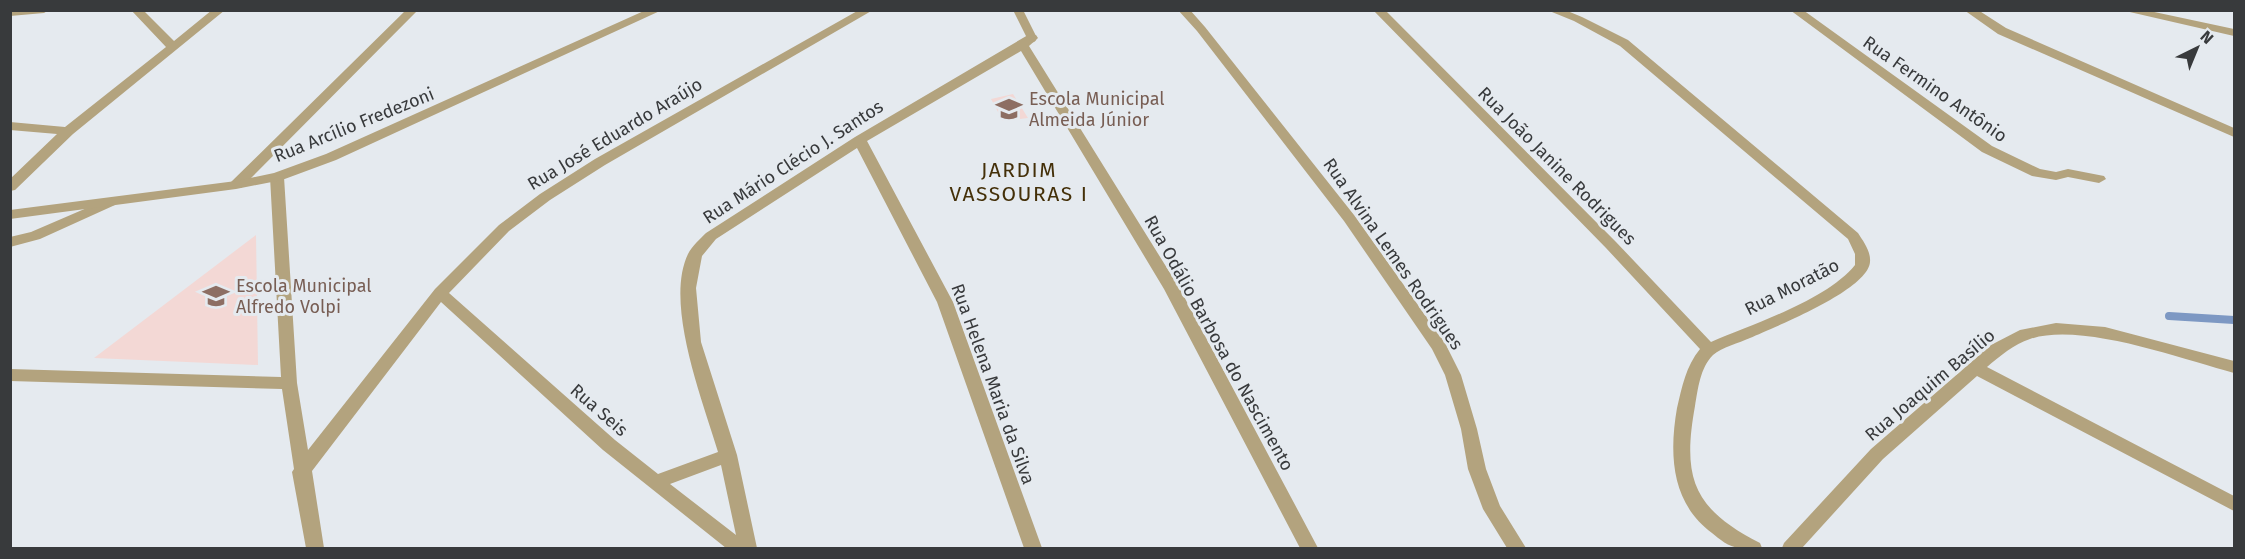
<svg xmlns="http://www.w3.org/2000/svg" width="2245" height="559" viewBox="0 0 2245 559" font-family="'Fira Sans',sans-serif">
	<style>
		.education { fill: #f3d8d5 }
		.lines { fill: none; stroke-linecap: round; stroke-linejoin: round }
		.stream { stroke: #7d98c3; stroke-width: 8 }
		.service { stroke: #b3a37e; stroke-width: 9 }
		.minor { fill: #b3a37e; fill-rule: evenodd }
		.tertiary { fill: #b3a37e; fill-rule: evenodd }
		.labels { text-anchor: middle; stroke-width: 6; stroke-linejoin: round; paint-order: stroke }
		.street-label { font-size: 18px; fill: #383a3c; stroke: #e5eaef }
		.education-label { font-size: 18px; fill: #785e54; stroke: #e5eaef; text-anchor: start }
		.quarter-label { font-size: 21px; letter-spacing: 1.5px; fill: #443009; stroke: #e5eaef }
	</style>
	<rect width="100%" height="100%" fill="#e5eaef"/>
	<!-- education -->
	<path class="education" d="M1013 94 1028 118 1003 121 991 99Z
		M256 235 258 365 94 358Z"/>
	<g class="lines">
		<!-- stream -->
		<path class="stream" d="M2169 316 2234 320"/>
		<!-- service -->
		<path class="service" d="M1018 10 1032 38"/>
		<!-- minor -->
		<path class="minor" d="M10 10H49L44 13 10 16Z
			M131 10H143L174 41 212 10H225L73 134 15 190 10 191V179L57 134 10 130V122L65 127 166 47Z
			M406 10H418L241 188H231L229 185 231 182Z
			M859 10H873L605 165 550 200 509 231 449 293 615 440 658 474 718 452C703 401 664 304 688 254 692 246 700 239 706 233L855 137 1028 35H1036L1038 38 1029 46 1180 289 1318 548H1300L1164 289 1021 51 867 141 953 302 1042 548H1024L937 302 857 148 716 239 702 256 696 288 701 342 737 455 757 548H726L603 450 441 302 312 471 324 548H306L292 472 294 469 282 389 10 381V369L281 377 270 177 277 173 284 177 297 383 308 450 435 289 499 225 540 194 595 159ZM721 465 736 535 670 484Z
			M1178 10H1190L1205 27 1354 215 1445 343 1461 375 1477 429 1486 469 1500 506 1526 548H1507L1483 509 1468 469 1461 429 1445 375 1432 349 1344 221 1197 31Z
			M1373 10H1385L1616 242 1711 342C1753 324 1827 300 1855 265V254L1848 239 1620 46 1574 21 1547 10H1565L1582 17 1628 40 1858 233C1863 241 1871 251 1870 262 1868 290 1775 327 1750 338 1739 343 1722 347 1713 355 1700 368 1698 389 1695 406 1682 478 1693 509 1760 543L1762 548C1755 548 1746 549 1739 548 1729 547 1719 539 1712 533 1671 503 1669 454 1677 408 1682 387 1686 366 1700 349L1606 248Z
			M1790 10H1803L1992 146 2040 169 2056 172 2068 169 2104 176 2106 179 2099 183 2068 177 2056 180 2032 176 1982 152Z
			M1964 10H1978L2006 28 2234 128V137L1998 34Z
			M2121 10H2145L2234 29V36Z
			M110 198 117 202 115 205 40 239 10 247V237L31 232Z
			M2056 323 2105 327 2234 361V373C2181 359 2082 322 2030 339 2014 344 2000 356 1987 367L2234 496V511L1977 376 1883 459 1802 548H1782L1784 543 1871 449 1991 345 2020 330Z"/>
		<!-- tertiary -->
		<path class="tertiary" d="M646 10H662L336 160 282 180 236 189 10 219V210L236 181 274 173 326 154Z"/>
	</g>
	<!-- icons -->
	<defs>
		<g id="school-bare" transform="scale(2.07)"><path d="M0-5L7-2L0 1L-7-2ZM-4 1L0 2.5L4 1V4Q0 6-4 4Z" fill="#8d6e63" stroke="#e5eaef" stroke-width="2.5" paint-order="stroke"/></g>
	</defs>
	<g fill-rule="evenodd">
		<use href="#school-bare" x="1009" y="109"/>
		<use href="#school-bare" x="216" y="296"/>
	</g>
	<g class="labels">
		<!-- street labels -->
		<g class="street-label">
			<text transform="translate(1935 89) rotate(35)" y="6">Rua Fermino Antônio</text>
			<text transform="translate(354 125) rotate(-22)" y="6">Rua Arcílio Fredezoni</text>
			<text transform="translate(615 134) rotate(-31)" y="6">Rua José Eduardo Araújo</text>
			<text transform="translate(793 162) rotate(-33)" y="6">Rua Mário Clécio J. Santos</text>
			<text transform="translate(1557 166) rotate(45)" y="6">Rua João Janine Rodrigues</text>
			<text transform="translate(1393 254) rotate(55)" y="6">Rua Alvina Lemes Rodrigues</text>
			<text transform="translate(1792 287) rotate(-27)" y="6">Rua Moratão</text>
			<text transform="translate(1219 343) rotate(61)" y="6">Rua Odálio Barbosa do Nascimento</text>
			<text transform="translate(993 384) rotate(70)" y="6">Rua Helena Maria da Silva</text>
			<text transform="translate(1930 385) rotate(-40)" y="6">Rua Joaquim Basílio</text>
			<text transform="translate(599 410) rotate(41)" y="6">Rua Seis</text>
		</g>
		<!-- education labels -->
		<g class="education-label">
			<text x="1029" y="105">Escola Municipal<tspan x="1029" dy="21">Almeida Júnior</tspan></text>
			<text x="236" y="292">Escola Municipal<tspan x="236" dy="21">Alfredo Volpi</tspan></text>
		</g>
		<!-- quarter labels -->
		<g class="quarter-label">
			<text x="1019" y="177">JARDIM<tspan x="1019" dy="24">VASSOURAS I</tspan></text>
		</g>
	</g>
	<!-- border -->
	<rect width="2245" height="559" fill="none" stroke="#383a3c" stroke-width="24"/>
	<!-- north arrow -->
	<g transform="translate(2197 48) rotate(43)" stroke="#e5eaef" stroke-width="4.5" paint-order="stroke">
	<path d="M0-4.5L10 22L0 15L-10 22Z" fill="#383a3c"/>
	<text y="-9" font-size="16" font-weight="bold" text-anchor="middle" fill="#383a3c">N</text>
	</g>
</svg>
